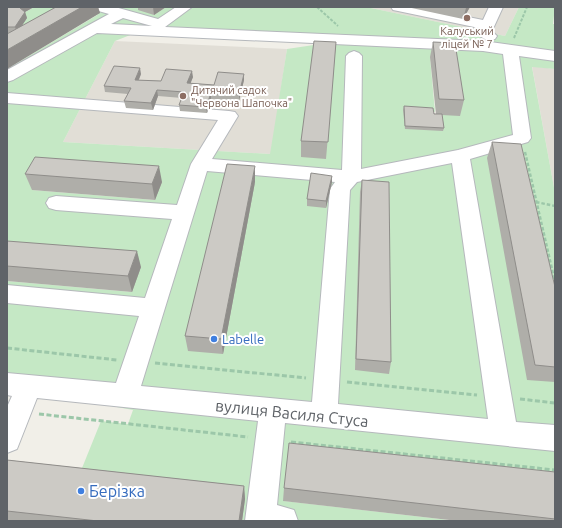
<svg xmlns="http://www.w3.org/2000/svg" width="562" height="528" viewBox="0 0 562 528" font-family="Ubuntu,sans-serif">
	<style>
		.education { fill: #e1ded6 }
		.green { fill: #c5e8c5; fill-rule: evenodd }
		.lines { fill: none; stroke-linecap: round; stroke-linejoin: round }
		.minor-casing { stroke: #b5b8bc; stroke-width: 2 }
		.path-far2 { stroke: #9cc7a9; stroke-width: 2; stroke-dasharray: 3 1.5; stroke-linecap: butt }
		.path-far1 { stroke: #9cc7a9; stroke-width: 2.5; stroke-dasharray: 3.5 2; stroke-linecap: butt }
		.path { stroke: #9cc7a9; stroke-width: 3; stroke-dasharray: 5 2.5; stroke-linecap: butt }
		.minor { fill: #fff; fill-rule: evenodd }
		.wall { fill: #afaea9 }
		.shaded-wall { fill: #8f8d8a }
		.building { fill: #cccac5; stroke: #8f8d8a }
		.education-dot { fill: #8d6e63; stroke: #fff; stroke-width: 1.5 }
		.shop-dot { fill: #3f7fe0; stroke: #fff; stroke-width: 1.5 }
		.labels { text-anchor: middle; stroke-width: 4; stroke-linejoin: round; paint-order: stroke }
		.far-education-label { font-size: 11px; fill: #785e54; stroke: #fff }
		.shop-label { font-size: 13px; fill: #366cbe; stroke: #fff; text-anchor: start }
		.near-street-label { font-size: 16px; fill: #5f6368; stroke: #fff }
		.near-shop-label { font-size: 16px; fill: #366cbe; stroke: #fff; text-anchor: start }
	</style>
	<rect width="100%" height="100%" fill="#f1efe8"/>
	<!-- education -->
	<path class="education" d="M366 7H519L505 36Z
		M115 41 287 49 271 154 63 142Z
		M532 66 555 69V193Z"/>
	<!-- green -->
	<path class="green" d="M34 7H142L154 15 166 7H366L505 36 519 7H555L553 24H555V69L532 67 555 193V486L284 501 458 521H7L80 473 101 421 128 424 133 410 111 406 113 395 7 383V281L132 292 7 256V69L99 14 7 53V33L22 14ZM143 30 347 40 287 49 270 154 63 142 115 41ZM430 57 443 131 432 111 435 112ZM161 182 155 200 32 190Z"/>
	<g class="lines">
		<!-- minor casing -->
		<g class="minor-casing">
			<path id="minor" d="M93 7H115L158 19 176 7H192L165 27 483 41 555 51V61L519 56 531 138 528 142 470 159 516 422 555 425V451L285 423 277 505 294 510 298 521H245L258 421 37 398 17 449 7 453V407L12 396 7 395V373L116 383 139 316 7 303V285L145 298 172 219 56 210 49 208 46 203 49 198 56 196 177 205 191 164 218 120 7 103V93L229 111 235 112 238 116 212 159 342 170 346 56 349 53 354 51 359 53 362 56 361 169 458 150 513 135 503 54 483 51 97 33 13 80 7 82V70L109 14 95 10ZM123 18 152 26 111 24ZM452 163 488 419 338 404 350 190 357 182ZM207 171 335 182 330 189 312 402 141 386Z
				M391 7H419L483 20 489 7H503L492 31 497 36 495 39C488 41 481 39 477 32L479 28 398 11 393 10Z"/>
		</g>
		<!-- path-far2 -->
		<path class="path-far2" d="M317 7 338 26
			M514 38 527 7"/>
		<!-- path-far1 -->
		<path class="path-far1" d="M525 152 555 282
			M536 202 555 206"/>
		<!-- path -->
		<path class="path" d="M7 348 117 360
			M155 363 306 378
			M347 382 477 395
			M520 399 555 403
			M39 414 248 437
			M291 442 555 470"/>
		<!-- minor -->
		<use href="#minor" class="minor"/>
	</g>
	<!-- wall -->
	<path class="wall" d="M7 7H34L25 12 27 18 21 27 56 7H98L100 13 9 33H7Z
		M138 7H166L154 15 138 10Z
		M407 7H470L463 19Z
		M336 42 326 159 301 157V141Z
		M433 42 464 100 460 116 442 115 444 128 443 131 405 129 403 110 404 106 436 114 430 57Z
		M141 74 139 80 161 81 193 77 190 83 214 85 244 80 239 101 211 99 207 113 180 111 179 105 182 98 158 96 153 110 126 108 124 101 128 94 105 92 104 86Z
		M492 142 555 287V382L527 380 487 158Z
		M25 174 162 182 155 200 32 190Z
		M332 176V182L326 208 307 206V199Z
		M362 180 391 362 389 374 355 370 360 192Z
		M255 182 223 354 188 351 185 336Z
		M7 241 141 267 132 292 7 281Z
		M7 460 244 486 245 499 242 521H7Z
		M555 472V521H458L283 501 284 488Z"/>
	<!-- shaded-wall -->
	<path class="shaded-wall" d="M20 7H34L25 12 27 18 17 33 15 27 22 14Z
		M82 7H98L100 13 7 69V50Z
		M153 7H166L154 15Z
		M466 7H470L463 19 466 8Z
		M140 68 141 74 136 86 135 80Z
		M192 71 193 77 188 90 187 83Z
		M244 74V80L239 101V94Z
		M157 90 158 96 153 110 151 103Z
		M211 93V99L207 113 206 107Z
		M159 166 162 182 155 200 152 184Z
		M255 166V182L223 354 221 339Z
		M332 176V182L326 208V201Z
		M137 251 141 267 132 292 128 276Z
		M244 486 245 499 242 521H239Z"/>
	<!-- building -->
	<path class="building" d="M7 7H19L20 8 25 12 15 27H7Z
		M56 7H82L7 50V34Z
		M314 41 336 42 328 142 301 141Z
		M433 42 455 43 464 100 439 99Z
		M114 66 140 68 135 80 161 81 166 69 192 71 187 83 214 85 218 72 244 74 239 94 211 93 206 107 179 105 184 92 157 90 151 103 124 101 131 88 104 86Z
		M404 106 433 108 434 114H442L444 128 405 126Z
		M492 142 521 144 555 287V367L535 365Z
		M35 157 159 166 152 184 25 174Z
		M227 164 255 166 221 339 185 336Z
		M311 173 332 176 326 201 307 199Z
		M362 180 389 182 391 362 356 359Z
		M7 241 137 251 128 276 7 266Z
		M289 443 555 472V519L284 488Z
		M7 460 244 486 239 521H98L7 511Z"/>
	<!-- markers -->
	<g class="education-dot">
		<circle cx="467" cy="18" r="4"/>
		<circle cx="183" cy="96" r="4"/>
	</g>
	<g class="shop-dot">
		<circle cx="214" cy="339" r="4"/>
		<circle cx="81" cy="491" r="4"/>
	</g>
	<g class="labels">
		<!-- far-education labels -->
		<g class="far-education-label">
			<text x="467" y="35">Калуський<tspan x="467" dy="13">ліцей № 7</tspan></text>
			<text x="191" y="94" text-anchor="start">Дитячий садок<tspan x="191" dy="13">"Червона Шапочка"</tspan></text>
		</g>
		<!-- shop labels -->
		<g class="shop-label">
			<text x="222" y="344">Labelle</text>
		</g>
		<!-- near-street labels -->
		<g class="near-street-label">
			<text transform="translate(292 413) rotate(6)" y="6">вулиця Василя Стуса</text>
		</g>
		<!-- near-shop labels -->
		<g class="near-shop-label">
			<text x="89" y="497">Берізка</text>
		</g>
	</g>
	<!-- border -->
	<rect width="562" height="528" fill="none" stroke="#5f6368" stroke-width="16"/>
</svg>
